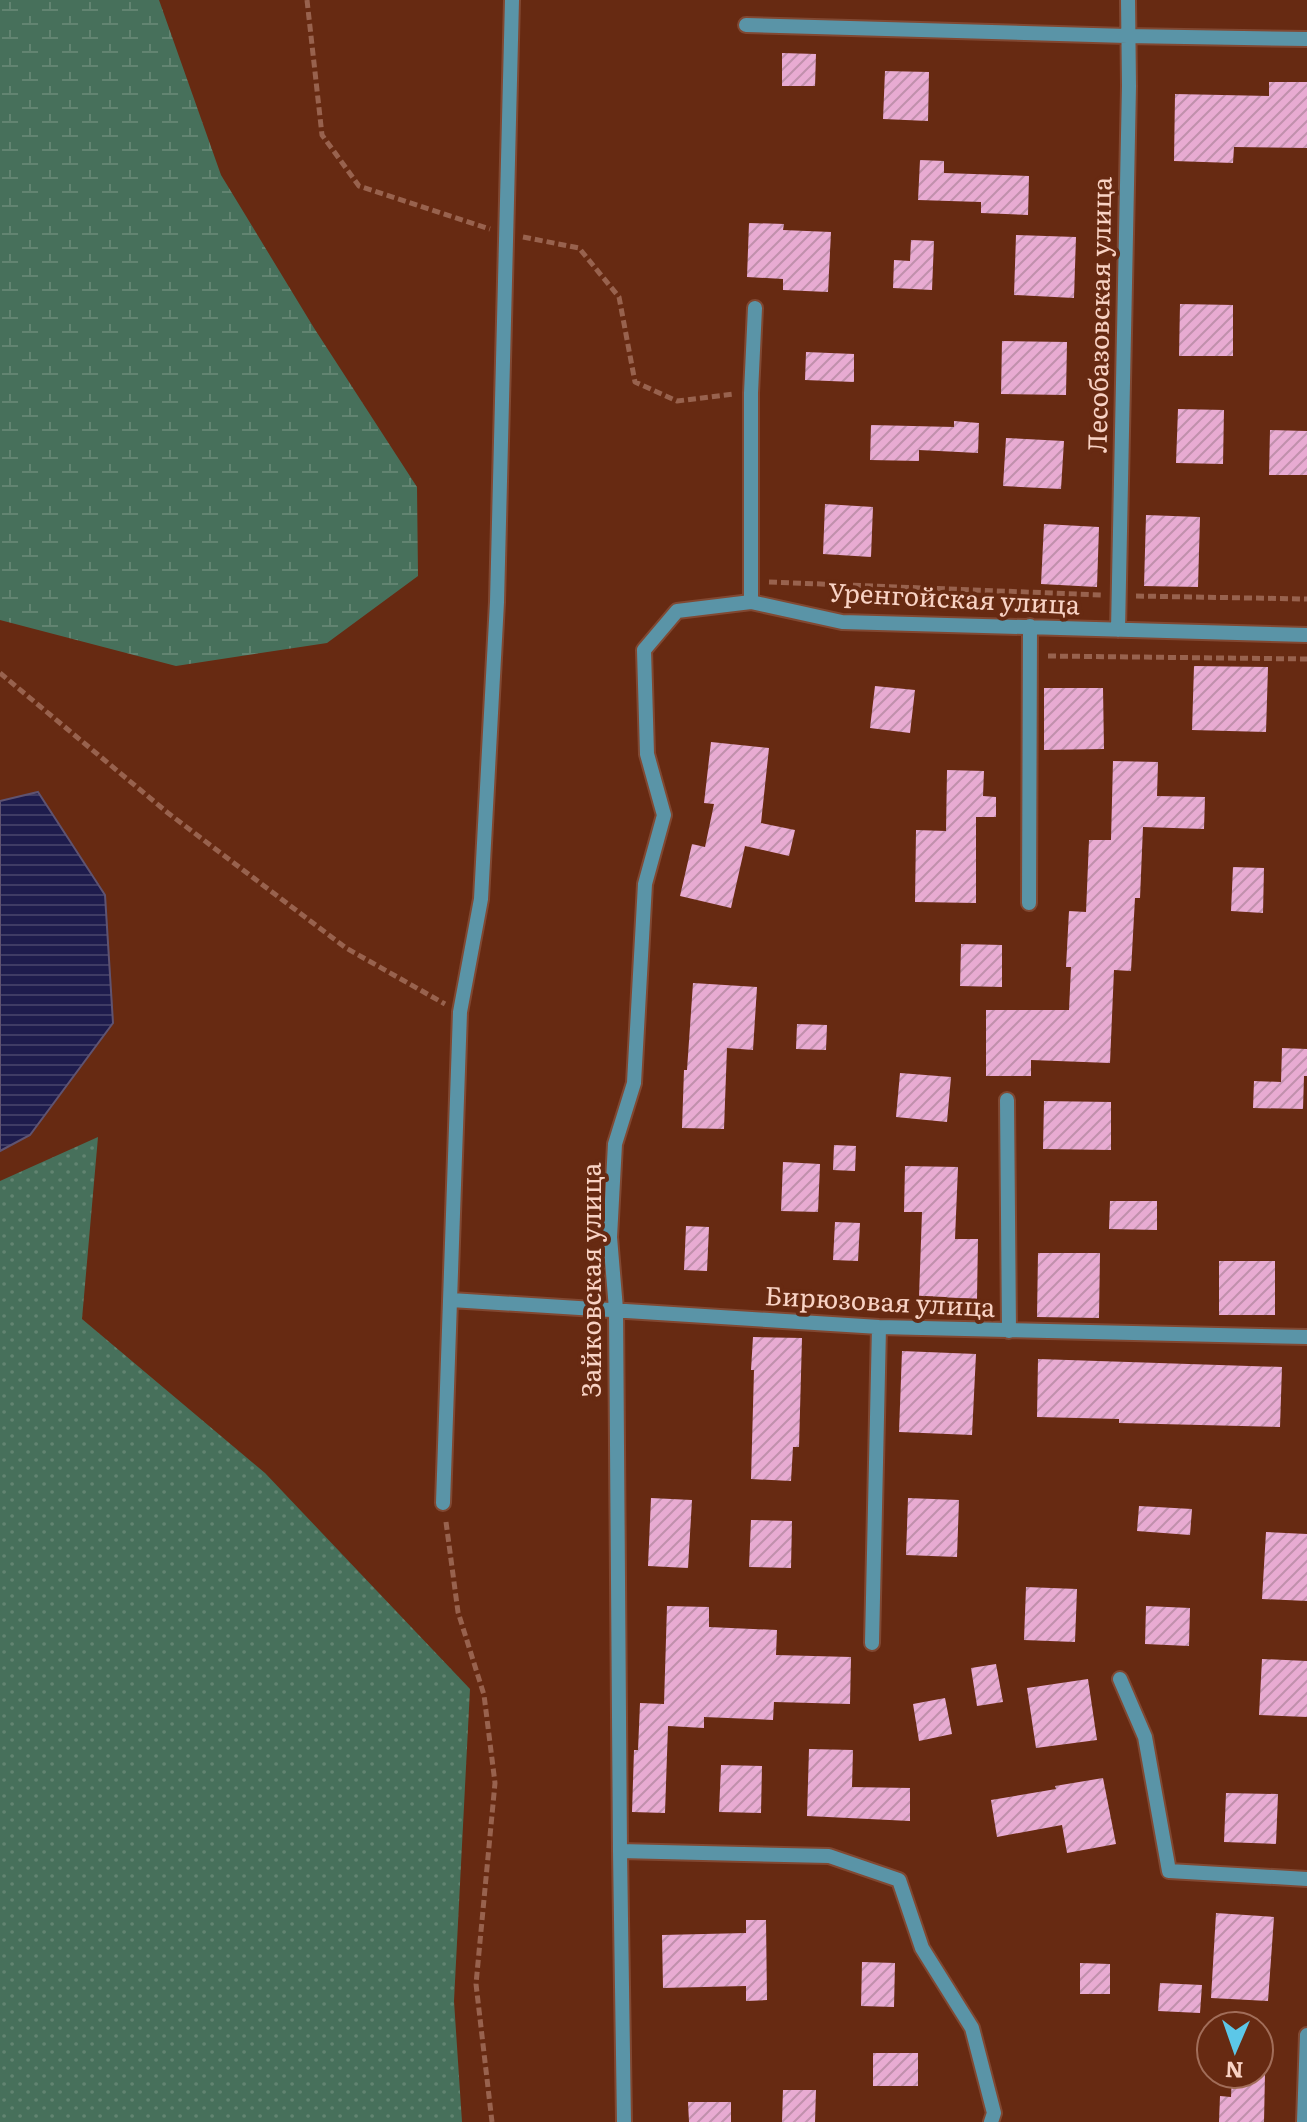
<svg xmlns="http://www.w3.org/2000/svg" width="1307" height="2122" viewBox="0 0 1307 2122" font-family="Literata,serif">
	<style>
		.grass { fill: url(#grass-dots) }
		.wetland { fill: url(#wetland-marsh) }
		.water { fill: url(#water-rules); stroke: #5f5371; stroke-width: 2 }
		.building { fill: url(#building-hatch) }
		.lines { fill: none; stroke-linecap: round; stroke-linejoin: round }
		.minor-casing { stroke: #814832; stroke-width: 18 }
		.path { stroke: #98624e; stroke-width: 5; stroke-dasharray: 8 4; stroke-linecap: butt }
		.minor { stroke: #5a94a7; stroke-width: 14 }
		.labels { text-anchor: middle; stroke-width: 8; stroke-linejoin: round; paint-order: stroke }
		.street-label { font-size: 26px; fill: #f8d2c4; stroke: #672a12 }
	</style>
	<defs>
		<pattern id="grass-dots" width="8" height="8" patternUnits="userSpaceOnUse" patternTransform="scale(2)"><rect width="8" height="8" fill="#47705b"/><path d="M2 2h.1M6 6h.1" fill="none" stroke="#628471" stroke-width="1.8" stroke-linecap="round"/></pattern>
		<pattern id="wetland-marsh" width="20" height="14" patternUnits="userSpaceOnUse" patternTransform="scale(2)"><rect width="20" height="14" fill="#47705b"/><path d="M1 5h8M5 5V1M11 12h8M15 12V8" fill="none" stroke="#628471"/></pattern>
		<pattern id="water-rules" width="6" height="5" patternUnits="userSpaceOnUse" patternTransform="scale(2)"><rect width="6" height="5" fill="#1e1c4d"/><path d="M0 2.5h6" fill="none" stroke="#3f3c65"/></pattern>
		<pattern id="building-hatch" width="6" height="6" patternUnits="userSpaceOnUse" patternTransform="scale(2)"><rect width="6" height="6" fill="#e8abd2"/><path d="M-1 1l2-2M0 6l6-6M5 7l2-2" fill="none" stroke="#c090ac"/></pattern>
	</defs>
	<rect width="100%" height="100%" fill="#672a12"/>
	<!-- grass -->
	<path class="grass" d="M98 1137 82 1319 265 1473 470 1689 454 2001 462 2122H0V1181Z"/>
	<!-- wetland -->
	<path class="wetland" d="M0 0H159L221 175 314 328 417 487 418 576 327 643 176 666 0 620Z"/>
	<!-- water -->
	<path class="water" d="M38 792 105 895 113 1023 30 1135 0 1151V801Z"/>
	<!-- building -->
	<path class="building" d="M782 53 816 54 815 86H782Z
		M885 71 929 72 928 121 883 119Z
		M1269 82H1307V148L1234 147 1233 163 1174 161 1175 94 1269 96Z
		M920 160 944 161V173L1029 176 1028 215 981 213V202L918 200Z
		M749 223 784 224 783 230 831 232 828 292 783 290V279L747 277Z
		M1016 235 1076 237 1074 298 1014 295Z
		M911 240 934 241 932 290 893 288 894 260 910 261Z
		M1180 304 1233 305V356H1179Z
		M1002 341 1067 342 1066 395 1001 394Z
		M806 352 854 354V382L805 380Z
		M1178 409 1224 410 1223 464 1176 463Z
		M954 421 979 423 978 453 919 450V461L870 460 871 425 954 427Z
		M1270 430 1307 431V475H1269Z
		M1006 438 1064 441 1061 489 1003 486Z
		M825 504 873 507 871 557 823 554Z
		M1146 515 1200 517 1198 587 1144 586Z
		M1044 524 1099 527 1097 587 1041 584Z
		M1194 666 1268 667 1266 732 1192 730Z
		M875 686 915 690 910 733 870 728Z
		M1044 688H1103L1104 749 1044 750Z
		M711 742 769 748 761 823 795 830 789 856 745 846 731 908 680 896 692 844 705 847 714 804 704 803Z
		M1113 761 1158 762 1157 796 1205 797 1204 829 1143 827 1140 898H1135L1131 971 1114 970 1110 1063 1031 1060V1076H986V1010H1069L1071 967H1066L1069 911 1086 912 1089 840H1111Z
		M947 770 984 771 983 796 996 797V817H976V903L915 902 916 830 946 831Z
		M1233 867 1264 868 1263 913 1231 911Z
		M961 944 1002 945V987L960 986Z
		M693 983 757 987 753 1050 727 1048 724 1129 682 1128 684 1070H687Z
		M797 1024 827 1025 826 1050 796 1049Z
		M1282 1048 1307 1049V1076H1304L1303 1109 1253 1108 1254 1081 1281 1082Z
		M900 1073 951 1077 947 1122 896 1117Z
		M1044 1101 1111 1102V1150L1043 1149Z
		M834 1145 856 1146 855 1171 833 1170Z
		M783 1162 820 1164 818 1212 781 1211Z
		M905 1166 958 1167 955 1239H978L977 1299 919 1297 922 1212H904Z
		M1110 1201H1157V1230L1109 1229Z
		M835 1222 860 1223 858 1261 833 1260Z
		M686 1226 709 1227 707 1271 684 1270Z
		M1038 1253H1100L1099 1318 1037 1317Z
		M1219 1261H1275V1315H1219Z
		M753 1337 802 1338 799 1447H793L791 1481 751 1479 754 1370H751Z
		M902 1351 976 1354 972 1435 899 1432Z
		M1038 1359 1282 1367 1280 1427 1119 1423V1419L1037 1417Z
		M651 1498 692 1500 688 1568 648 1566Z
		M908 1498 959 1500 957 1557 906 1555Z
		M1139 1506 1192 1509 1190 1535 1137 1531Z
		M751 1520 792 1521 791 1568 749 1567Z
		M1266 1532 1307 1534V1601L1262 1599Z
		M1026 1587 1077 1589 1075 1642 1024 1640Z
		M667 1606 709 1607V1627L777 1630 776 1655 851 1657 850 1704 774 1702 773 1720 704 1717V1728L668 1726 665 1813 632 1812 634 1750H638L640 1703 664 1704Z
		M1146 1606 1190 1608 1189 1646 1145 1644Z
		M1262 1659 1307 1661V1717L1259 1715Z
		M996 1664 1003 1702 977 1706 971 1668Z
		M1088 1679 1097 1740 1036 1748 1027 1688Z
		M945 1698 952 1734 919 1741 913 1704Z
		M809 1749 853 1750 852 1787 910 1788V1821L807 1816Z
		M721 1765 762 1766 761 1813 719 1812Z
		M1103 1778 1116 1844 1067 1853 1062 1825 997 1837 991 1800 1056 1789 1055 1786Z
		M1226 1793 1278 1794 1276 1844 1224 1842Z
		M1216 1913 1274 1917 1268 2001 1211 1998Z
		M746 1920H766L767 2000 746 2001V1986L663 1988 662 1935 746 1933Z
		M862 1962 895 1963 894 2007 861 2006Z
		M1080 1963 1110 1964V1994H1080Z
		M1160 1983 1202 1985 1200 2013 1158 2011Z
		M873 2053H918V2086H873Z
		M1232 2074H1265L1264 2122H1219L1220 2096 1231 2097Z
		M783 2090H816L815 2122H782Z
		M688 2102H731V2122H689Z"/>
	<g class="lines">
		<!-- minor casing -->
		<g class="minor-casing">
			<path id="minor" d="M746 25 1127 36 1307 39
				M755 308 751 393V602L842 622 1307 635
				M1118 630 1129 86 1128 0
				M1029 903 1030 626
				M1007 1100 1009 1331
				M451 1300 879 1327 1307 1337
				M443 1503 460 1012 481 899 497 602 512 0
				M872 1643 879 1327
				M1120 1679 1145 1737 1169 1871 1307 1879
				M620 1851 829 1856 899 1880 922 1948 972 2028 994 2113 991 2122
				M624 2122 620 1851 616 1309 610 1237 615 1144 634 1083 645 884 664 815 647 754 644 650 677 611 751 602
				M1304 2122 1307 2035"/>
		</g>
		<!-- path -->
		<path class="path" d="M307 0 322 135 359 186 490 229
			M523 237 579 248 619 297 635 382 677 401 734 394
			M769 582 1102 595
			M1136 596 1307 599
			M1048 656 1307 659
			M0 673 168 813 346 948 445 1004
			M446 1522 458 1612 484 1695 495 1783 476 1984 492 2122"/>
		<!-- minor -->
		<use href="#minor" class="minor"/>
	</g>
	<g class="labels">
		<!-- street labels -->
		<g class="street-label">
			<text transform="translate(1100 315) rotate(-89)" y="9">Лесобазовская улица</text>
			<text transform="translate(954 599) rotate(3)" y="9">Уренгойская улица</text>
			<text transform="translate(592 1280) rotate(-90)" y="9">Зайковская улица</text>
			<text transform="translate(880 1302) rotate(3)" y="9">Бирюзовая улица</text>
		</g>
	</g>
	<!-- north arrow -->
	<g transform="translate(1235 2050) rotate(182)"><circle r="38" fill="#672a12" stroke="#a16d59" stroke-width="2"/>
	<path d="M0-6L14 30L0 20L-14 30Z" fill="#5cc7e8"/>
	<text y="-12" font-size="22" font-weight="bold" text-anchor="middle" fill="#f8d2c4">N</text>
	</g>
</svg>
